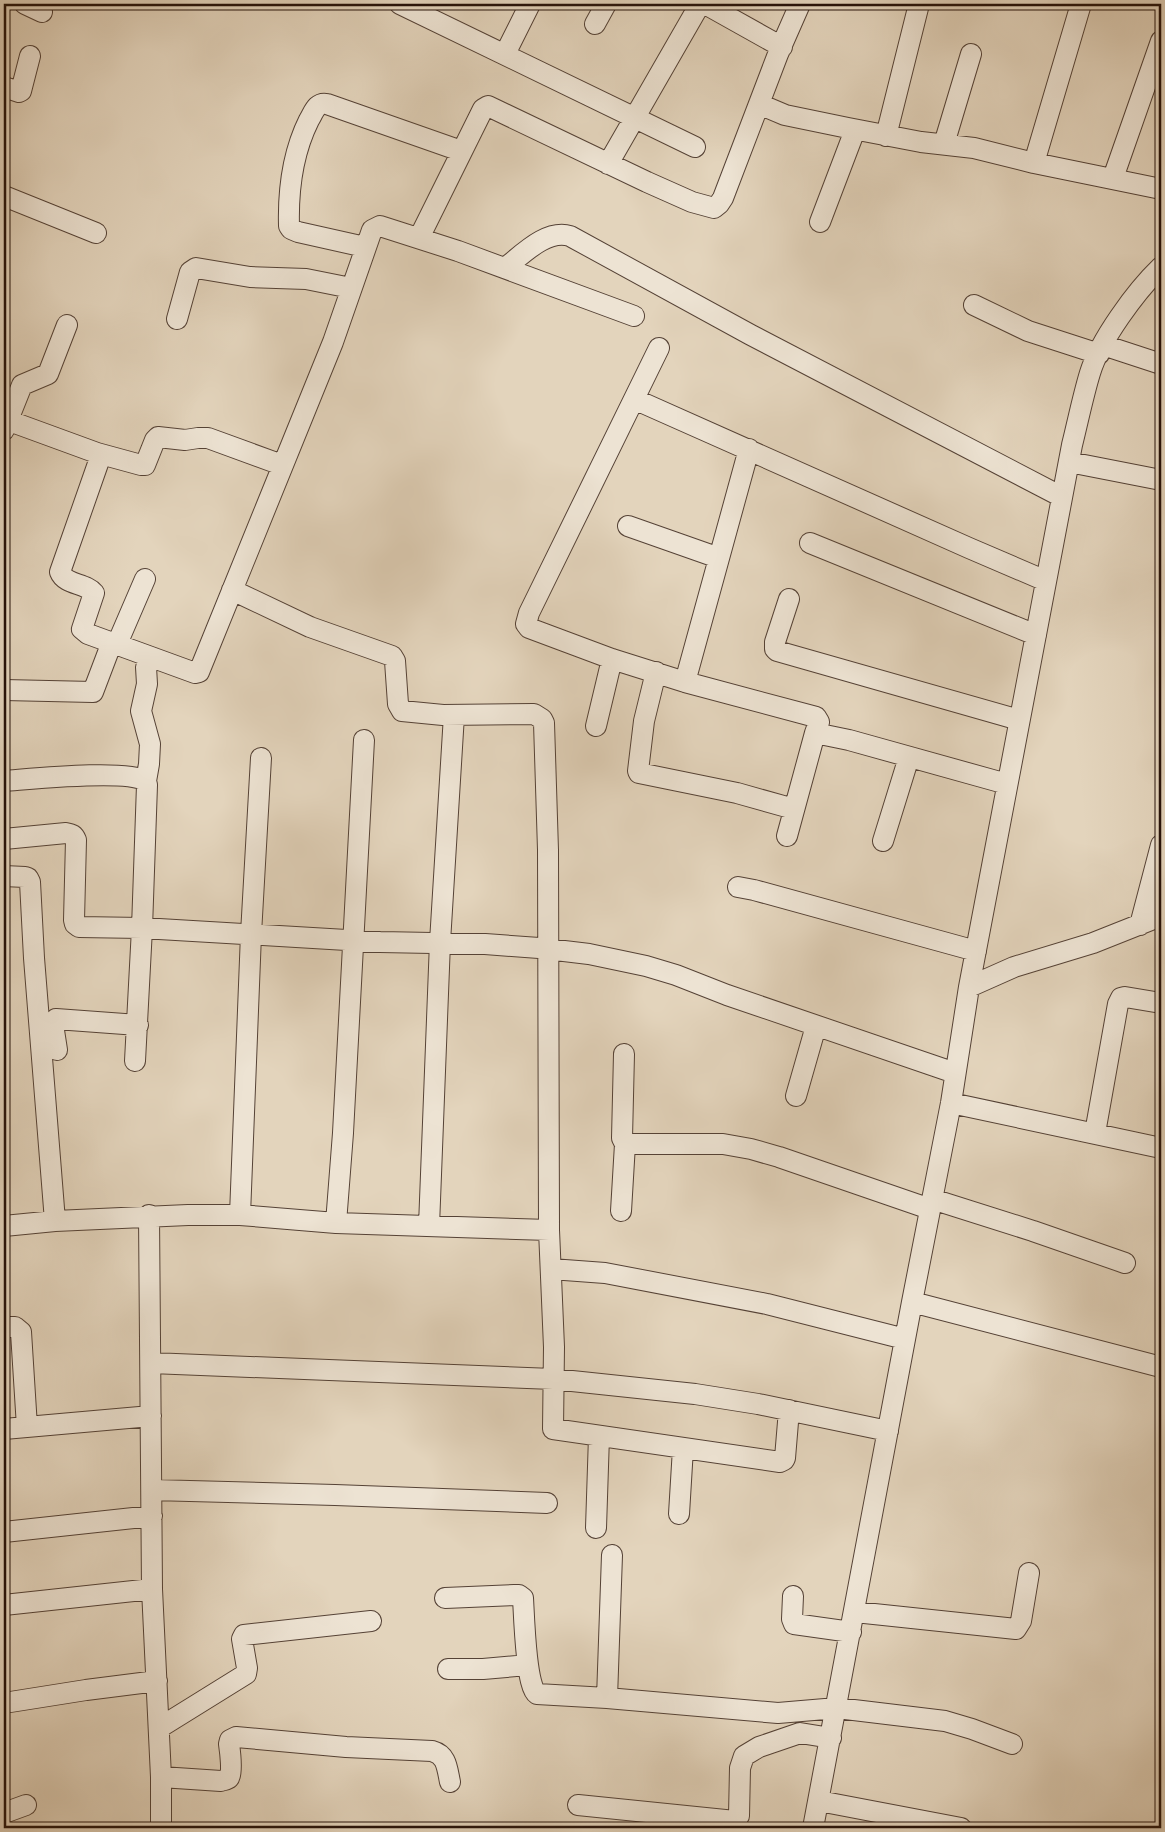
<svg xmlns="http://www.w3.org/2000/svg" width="1165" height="1832" viewBox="0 0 1165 1832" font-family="'IM FELL English',serif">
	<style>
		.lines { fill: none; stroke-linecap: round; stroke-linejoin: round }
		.minor-casing { stroke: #554236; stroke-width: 22 }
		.minor { stroke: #ede3d3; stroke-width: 20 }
	</style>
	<rect width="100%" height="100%" fill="#e3d4bc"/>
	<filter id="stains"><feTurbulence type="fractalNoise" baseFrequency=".004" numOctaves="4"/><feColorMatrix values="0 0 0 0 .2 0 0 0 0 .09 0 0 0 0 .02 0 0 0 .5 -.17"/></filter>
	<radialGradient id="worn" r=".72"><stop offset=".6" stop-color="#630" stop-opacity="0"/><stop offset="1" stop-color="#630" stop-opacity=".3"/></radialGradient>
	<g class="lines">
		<!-- minor casing -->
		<g class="minor-casing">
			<path id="minor" d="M25 4 42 12
				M400 4 695 147
				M705 4 782 47
				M595 24 606 4
				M505 54 530 4
				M4 87 19 92 21 91 30 56
				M759 104 785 115 848 128 921 142 974 148 1034 163 1161 189
				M886 136 919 4
				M944 144 971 54
				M1034 163 1081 4
				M608 164 700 4
				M1113 178 1161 41
				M4 196 96 233
				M820 222 855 130
				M419 238 483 109 488 106 647 182 692 202 714 208 719 204 723 198 778 54 800 4
				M365 247 298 232 291 229 289 226C288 190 293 152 309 120 314 112 316 102 327 104L461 151
				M505 268C522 255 546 229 570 236L751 335 1062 497
				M974 305 1028 331 1099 354
				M177 319 190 272 196 268 250 277 306 279 351 288
				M1103 345 1161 364
				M659 348 529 613 526 624 529 628 612 659 685 682 816 717 819 722 815 733 849 740 1007 784
				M634 399 969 548 1046 581
				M4 419 97 453 141 465H145L155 440 158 437 185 440 198 438H208L282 465
				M4 430 22 385 48 374 67 325
				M101 455 60 572C65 585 86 583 94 593L82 629 88 634 195 673 199 672 333 342 372 230 380 226 458 251 634 316
				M1069 462 1161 480
				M628 526 719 558
				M810 543 1036 635
				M232 590 310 627 392 656 395 661 398 704 402 711 443 715 534 714 542 719 544 723 548 850 549 1230 554 1347 553 1429 780 1462 784 1460 785 1458 789 1410
				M789 599 775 642V649L777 651 1019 720
				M117 644 145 579
				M656 672 644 721 638 771 639 773 737 793 794 809
				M685 682 749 449
				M4 690 93 692 112 642
				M596 726 612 659
				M4 781C32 779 125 769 146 781L147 785 142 928 135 1061
				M146 781 149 764 150 744 141 711 147 684 146 667 154 658
				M787 836 815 733
				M4 839 66 833C72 834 74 835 76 840L74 920 75 924 79 927 142 928 380 942 485 944 539 948 589 954 646 966 676 975 727 995 955 1073
				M883 841 909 757
				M4 876 25 877 28 878 30 882 34 958 55 1221
				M738 887 754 890 976 951
				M1140 925 1161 845
				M969 987 1014 967 1093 943 1161 916
				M57 1050 53 1024 56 1019 138 1025
				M624 1054 622 1138 625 1144H723L751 1149 779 1157 930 1209
				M796 1096 816 1026
				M951 1103 1161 1148
				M1095 1133 1118 1004 1121 998 1125 997 1161 1003
				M932 1199 1033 1231 1125 1263
				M621 1211 625 1144
				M149 1215 152 1589 161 1777V1828
				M240 1215 251 934 261 758
				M336 1223 343 1133 364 740
				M4 1226 55 1221 188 1215H240L336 1223 549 1230
				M429 1226 440 942 454 715
				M551 1269 605 1273 767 1304 905 1339
				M912 1302 1161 1367
				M4 1327H15L21 1332 27 1427
				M151 1363 553 1379 695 1394 758 1404 888 1431
				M4 1429 151 1416
				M152 1490 335 1495 547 1503
				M679 1514 683 1448
				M596 1528 599 1436
				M4 1532 152 1516
				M793 1596 792 1619 794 1624 851 1632
				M445 1598 514 1595H519L523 1598C524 1614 526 1687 537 1694L607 1698 778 1713 837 1708 945 1721 972 1729 1012 1744
				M4 1605 152 1589
				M855 1612 1016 1629 1021 1621 1029 1573
				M448 1669H483L528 1665
				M607 1698 612 1555
				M4 1703 86 1690 157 1681
				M159 1728 246 1674 247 1668 242 1639 244 1635 371 1621
				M161 1777 221 1781C223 1780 227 1780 229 1778 233 1774 230 1751 229 1744L230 1740 236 1737 346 1747 432 1751C447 1755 447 1768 450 1782
				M819 1801 961 1828
				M578 1805 735 1821 739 1816 740 1768 744 1756 759 1747 800 1733 831 1738
				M4 1813 26 1805
				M813 1828 912 1302 951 1103 969 987 1072 445C1078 421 1083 396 1090 373 1100 340 1136 291 1161 267"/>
		</g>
		<!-- minor -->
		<use href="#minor" class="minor"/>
	</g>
	<!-- margin -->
	<rect width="1165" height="1832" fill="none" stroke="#e3d4bc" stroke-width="20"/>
	<rect x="5" y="5" width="1155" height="1822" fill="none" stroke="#26120a" stroke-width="2.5"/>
	<rect x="10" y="10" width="1145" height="1812" fill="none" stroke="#26120a"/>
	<rect width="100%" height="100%" filter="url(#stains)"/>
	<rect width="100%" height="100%" fill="url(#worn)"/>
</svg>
